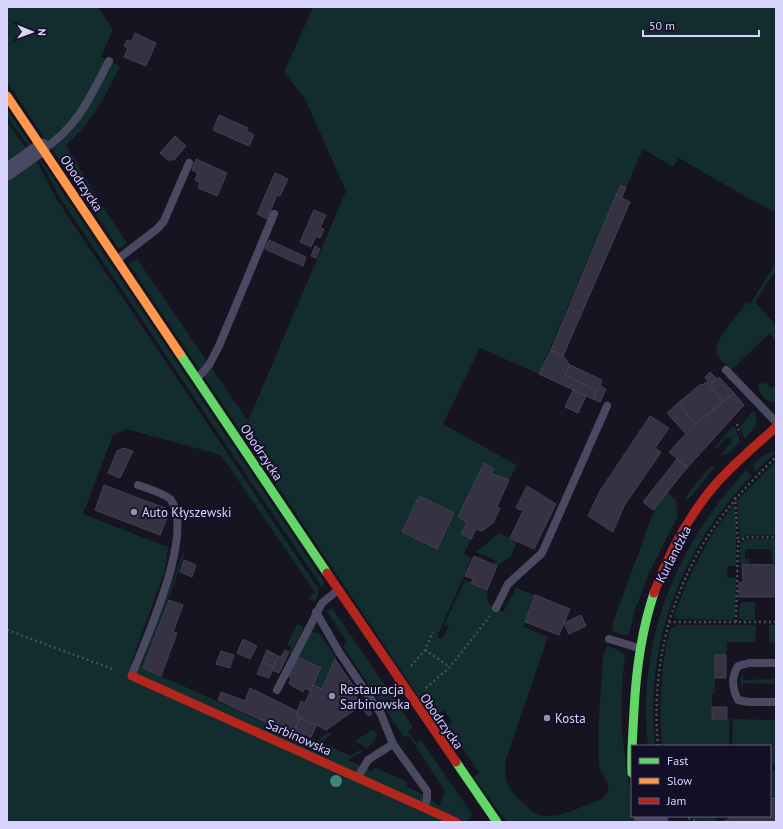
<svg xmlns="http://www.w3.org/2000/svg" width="783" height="829" viewBox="0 0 783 829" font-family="'PT Sans',sans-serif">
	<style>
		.green { fill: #132c2d }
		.building { fill: #343243; stroke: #433f54 }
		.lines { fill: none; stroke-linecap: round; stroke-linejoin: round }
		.path { stroke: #44505f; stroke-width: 2.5; stroke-dasharray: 2 3; stroke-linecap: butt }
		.lane { stroke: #4a4962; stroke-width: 8 }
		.street { stroke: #4a4962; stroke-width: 17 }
		.fast { stroke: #63d668; stroke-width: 9 }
		.slow { stroke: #ff974d; stroke-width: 9 }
		.jam { stroke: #b3261e; stroke-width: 9 }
		.tree { fill: #3e8478 }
		.poi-dot { fill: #9591b1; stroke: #130f26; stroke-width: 1.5 }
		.labels { text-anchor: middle; stroke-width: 4; stroke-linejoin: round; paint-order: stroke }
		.street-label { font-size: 13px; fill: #d9d4ff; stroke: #130f26 }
		.poi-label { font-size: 13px; fill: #d9d4ff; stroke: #130f26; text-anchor: start }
	</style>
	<rect width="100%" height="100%" fill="#161421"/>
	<!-- green -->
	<path class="green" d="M7 7H98L113 29 101 57 120 66C104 98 93 121 66 145L99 201 127 243 119 249 7 82Z
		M313 7H776V212L746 197 679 158 673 167 643 149 626 188 621 185 616 195 539 374 480 348 443 424 515 464 516 467 509 480 491 473 493 469 484 464 458 517 467 522 461 534 471 539 464 554 472 558 437 637 442 639 449 627 444 625 465 580 487 590 488 603 503 612 516 588 535 595 523 627 548 637 505 762C505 780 507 788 521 801 526 805 531 812 537 814 555 822 584 805 602 799 618 784 599 778 599 763 597 729 601 692 603 657L607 646 619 650 625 655C622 683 620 711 623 739 625 765 632 790 632 816H636L638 822H507L473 777 479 773 448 726 452 723 444 710 439 713 428 698 422 702 129 264 137 259 248 421 346 191 305 99 284 72Z
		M7 109 325 583 321 586 60 198 45 169 7 117Z
		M7 122 39 165 57 200 318 588V596L315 602 309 599 312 593 316 594 221 455 126 429 113 435 83 514 168 547 165 571 131 663 141 666 183 553H185L143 668 292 735 295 730 318 741 327 733H333L321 742 351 756 360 750 363 751 348 760 373 772V769L376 768 407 782V787L419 792 439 806 445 791 409 736 404 737 343 647 347 642 326 610 333 609 413 727 408 731 417 743 421 740 472 814 466 822H7Z
		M776 263V270L755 302 776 325V341L769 334 732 369C727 365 721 361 718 356 710 341 739 315 747 302L750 304Z
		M766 383 770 387 776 386V403C765 402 759 395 758 384Z
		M754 410C760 423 754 430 744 439L740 426Z
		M733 426 736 429 740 442 727 454 720 455 732 441 727 437 717 448 715 447Z
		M776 451V452L755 472 753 464 767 453Z
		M776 461V535H747L740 539 737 501Z
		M711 466H714V468L689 499H687L686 496Z
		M746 470 752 475C680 550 645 642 655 746H648C637 640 675 547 746 470Z
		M667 492 676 500 678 516 649 573 635 610 629 634 624 635 612 631 614 626 612 625 652 516 655 512 653 510Z
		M734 504 736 522V566H728L727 578H736L735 616 732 620 678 619 674 616C688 576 707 537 734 504Z
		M499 533 517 541 512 555 497 566 493 564 495 560 476 552Z
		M747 539H776V563H772L771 549H745V559H749V563H740V543Z
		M742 602H755V620H742L739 617V605Z
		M297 624 304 627 291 653 289 652 291 647 287 645Z
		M678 625H756L755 642H727L726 655H715V693H712V719H729V746H662C659 707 660 667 670 629Z
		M769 625H776V643L769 642Z
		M311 632 319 633 336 657 322 689 313 685 321 668 298 657Z
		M743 673V680L776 679V684L743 683V691L740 681Z
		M733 719 776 720V765H770V746H732Z
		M373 729 377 735 373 743 367 748 355 741Z
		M770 770H776V796H770Z
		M688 816H724L717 817 716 822H701Z"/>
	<!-- building -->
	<path class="building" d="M135 33 156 43 146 66 124 57 128 48 124 46 127 40 131 42Z
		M219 115 248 128 246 131 254 135 249 146 213 130Z
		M175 136 186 146 174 160H168L160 153Z
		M196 159 227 173 217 196 198 188 200 183 195 180 198 173 192 170Z
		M275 173 288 179 280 196 277 195 267 219 257 214Z
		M621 185 626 188 622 197 616 195Z
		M616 195 630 202 563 356 551 350Z
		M314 210 326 215 320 228 324 229 320 238 316 236 311 247 300 242Z
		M269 240 306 257 303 266 265 249Z
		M315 246 320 249 316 258 311 256Z
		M551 350 563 356 570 365 565 375 597 391 593 399 539 374Z
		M570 365 602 380 600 386 606 389 600 402 593 399 597 391 565 375Z
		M710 372 717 379 709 386 723 402 696 424 678 403 701 384 702 385 708 381 705 377Z
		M719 377 734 393 723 402 709 386Z
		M573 390 586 396 578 413 565 407Z
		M734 393 744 405 687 468 669 452 695 424Z
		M678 403 695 424 685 433 667 413Z
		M650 416 669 428 655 448 661 452 624 506 613 532 588 516 600 491Z
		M123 448 133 451 120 478 108 473 117 451Z
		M677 459 687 468 653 510 643 502Z
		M484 463 494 469 491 473 509 480 497 507 500 508 493 523 482 531 476 529 471 539 461 534 467 522 458 517Z
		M104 485 165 508 168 515 160 535 95 510Z
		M527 486 556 504 534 549 510 538 523 511 516 508Z
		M419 496 454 513 437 549 402 532Z
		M474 556 497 566 487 590 471 583 473 579 465 576Z
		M184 560 196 565 192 577 180 572Z
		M742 564 776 565V597H739V582L743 583Z
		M535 595 570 609 559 635 525 622Z
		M169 600 183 605 173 632 177 633 161 676 143 668Z
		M581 615 586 626 569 634 564 623Z
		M243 639 257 646 250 659 237 653Z
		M267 650 278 656 274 667 262 662Z
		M285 650 289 652 279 673 272 670 278 656 281 657Z
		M221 651 234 655 230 668 216 664Z
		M715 655H726V678H715Z
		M298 657 321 668 310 691 305 688 303 692 289 684 291 678 289 677Z
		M335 659 354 687 352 691 362 705 326 730 296 715 301 701 305 703 313 685 322 689Z
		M262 662 274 667 269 678 257 674Z
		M250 688 297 711 296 715 300 717 293 735 218 700 221 692 245 701Z
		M712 707H727V719H712Z
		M368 708 372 714 368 716 364 710Z
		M300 718 316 726 311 737 295 730Z
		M770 798H776V822H728V816H770Z"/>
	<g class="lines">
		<!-- path -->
		<path class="path" d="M737 424 740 434
			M735 497 738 542
			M669 622C692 549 722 509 776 457
			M736 622 738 542 746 537H776
			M7 630 115 670
			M425 650 450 667
			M411 666 425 650 433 632
			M426 688 450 667 490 616
			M658 746C654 704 658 663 669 622H776
			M770 768H776
			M684 816 698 822
			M726 822V816"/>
		<!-- lane -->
		<path class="lane" d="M44 149C79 125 90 97 109 61
			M118 259 157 229 164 221 189 163
			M726 370 776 422
			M197 379 209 365 219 346 274 214
			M496 608 508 584 542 553 607 406
			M316 612 339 652 381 714 393 744
			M609 639 639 648
			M776 663H749L738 666C731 678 732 688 738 700L749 702H776
			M132 675C146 638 195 534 171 500 168 495 146 488 138 485
			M277 690 322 603 338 590
			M358 777 368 760 393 744 427 791V799L424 806"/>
		<!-- street -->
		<path class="street" d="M7 172 42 147
			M642 816 644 822
			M658 816 660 822"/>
		<!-- fast -->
		<path class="fast" d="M180 354 327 573
			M456 762 497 822
			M632 773C631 752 633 732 634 711 636 670 641 632 654 593"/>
		<!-- slow -->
		<path class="slow" d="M7 96 180 354"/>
		<!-- jam -->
		<path class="jam" d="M327 573 456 762
			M654 593C668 555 688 517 714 486 732 465 755 446 776 427
			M132 676 456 822"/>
	</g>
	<!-- trees -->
	<circle class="tree" cx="336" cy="781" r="6"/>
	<!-- markers -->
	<g class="poi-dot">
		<circle cx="134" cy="512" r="4"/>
		<circle cx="332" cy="696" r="4"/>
		<circle cx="547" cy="718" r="4"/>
	</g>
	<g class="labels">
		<!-- street labels -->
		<g class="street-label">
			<text transform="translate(82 183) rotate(56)" y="5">Obodrzycka</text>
			<text transform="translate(262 452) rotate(56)" y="5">Obodrzycka</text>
			<text transform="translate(673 554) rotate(-63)" y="5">Kurlandzka</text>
			<text transform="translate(442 721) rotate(55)" y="5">Obodrzycka</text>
			<text transform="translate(299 737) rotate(24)" y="5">Sarbinowska</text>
		</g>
		<!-- poi labels -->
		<g class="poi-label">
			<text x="142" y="517">Auto Kłyszewski</text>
			<text x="340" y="694">Restauracja<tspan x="340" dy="15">Sarbinowska</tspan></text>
			<text x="555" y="723">Kosta</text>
		</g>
	</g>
	<!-- border -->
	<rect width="783" height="829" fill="none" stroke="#d9d4ff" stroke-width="16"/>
	<!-- legend -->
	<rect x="631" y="745" width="140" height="72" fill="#130f26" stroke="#625e7d"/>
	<rect x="639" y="758" width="20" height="6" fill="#63d668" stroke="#625e7d"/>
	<text x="667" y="765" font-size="12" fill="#d9d4ff">Fast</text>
	<rect x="639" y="778" width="20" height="6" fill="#ff974d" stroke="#625e7d"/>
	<text x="667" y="785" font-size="12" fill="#d9d4ff">Slow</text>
	<rect x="639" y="798" width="20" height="6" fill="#b3261e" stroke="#625e7d"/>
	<text x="667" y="805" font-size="12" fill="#d9d4ff">Jam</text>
	<!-- north arrow -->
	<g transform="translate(32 32) rotate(91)" stroke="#130f26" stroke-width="3" paint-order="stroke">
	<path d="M0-3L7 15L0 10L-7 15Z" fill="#d9d4ff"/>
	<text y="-6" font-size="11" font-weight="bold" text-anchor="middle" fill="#d9d4ff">N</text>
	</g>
	<!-- scale -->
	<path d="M643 30v6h116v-6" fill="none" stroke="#d9d4ff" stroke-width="2"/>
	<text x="649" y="30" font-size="12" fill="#d9d4ff" stroke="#130f26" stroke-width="3" paint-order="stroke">50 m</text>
</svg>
